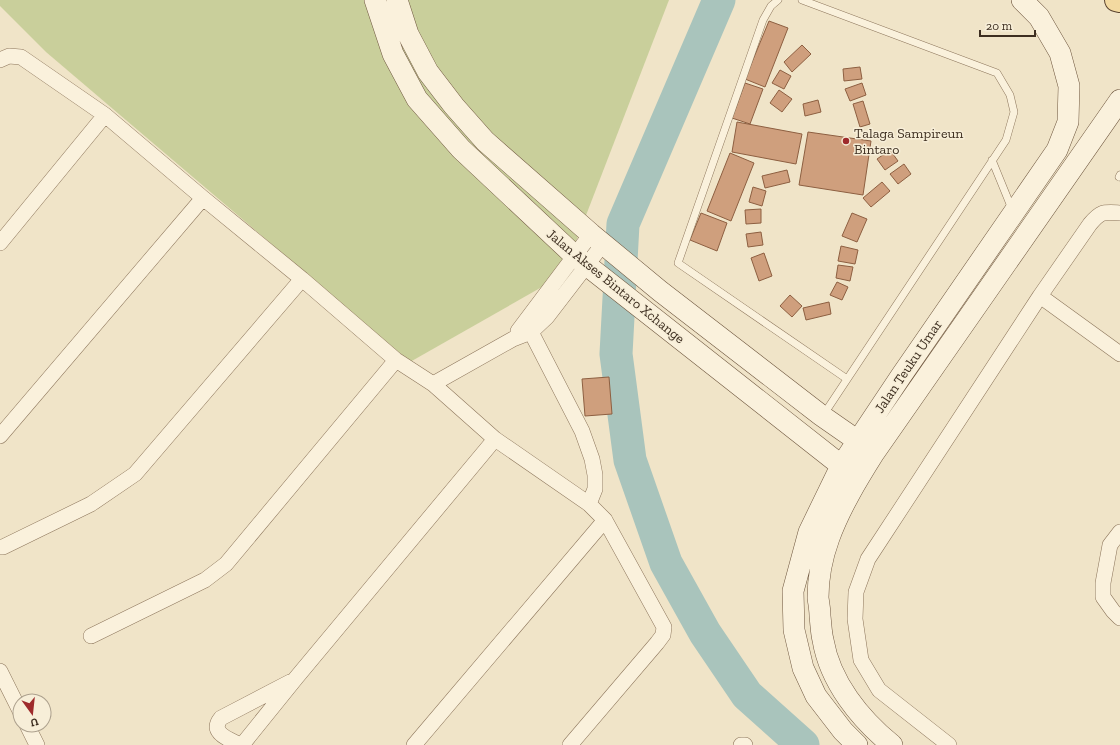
<svg xmlns="http://www.w3.org/2000/svg" width="1120" height="745" viewBox="0 0 1120 745" font-family="'Zilla Slab',serif">
	<style>
		.green { fill: #c9cf9b }
		.lines { fill: none; stroke-linecap: round; stroke-linejoin: round }
		.river { stroke: #a9c4bc; stroke-width: 33 }
		.building { fill: #cf9f7d; stroke: #8d5f41 }
		.service-casing { stroke: #8d765c; stroke-width: 8 }
		.minor-casing { stroke: #8d765c; stroke-width: 16 }
		.secondary-casing { stroke: #6f573f; stroke-width: 22 }
		.primary-casing { stroke: #5b4430; stroke-width: 24 }
		.service { stroke: #faf1dc; stroke-width: 7 }
		.minor { stroke: #faf1dc; stroke-width: 15 }
		.secondary { stroke: #faf1dc; stroke-width: 21 }
		.primary { stroke: #f3d9a0; stroke-width: 22 }
		.poi-dot { fill: #9e2a2b; stroke: #f7eed8; stroke-width: 1.5 }
		.labels { text-anchor: middle; stroke-width: 3; stroke-linejoin: round; paint-order: stroke }
		.poi-label { font-size: 14px; fill: #3d2e20; stroke: #f7eed8; text-anchor: start }
		.street-label { font-size: 14px; fill: #3d2e20; stroke: #f7eed8 }
	</style>
	<rect width="100%" height="100%" fill="#f0e4c8"/>
	<!-- green -->
	<path class="green" d="M0 0H669L563 275 410 362 46 52 0 6Z"/>
	<g class="lines">
		<!-- river -->
		<path class="river" d="M719 0 623 224 616 354 630 460 666 563 705 633 747 695 803 745"/>
	</g>
	<!-- building -->
	<path class="building" d="M769 21 788 28 765 87 745 79Z
		M802 45 811 54 792 72 784 62Z
		M860 67 862 79 844 81 843 69Z
		M780 70 791 76 784 89 772 83Z
		M745 83 763 89 750 124 732 118Z
		M862 83 866 95 850 101 845 89Z
		M779 90 792 99 782 112 770 103Z
		M818 100 821 112 805 116 803 104Z
		M863 101 870 124 860 127 853 104Z
		M737 122 802 134 796 164 732 152Z
		M808 132 871 141 863 195 799 185Z
		M890 150 898 161 885 170 877 159Z
		M730 153 754 163 731 221 707 211Z
		M904 164 911 174 898 184 890 174Z
		M787 170 790 182 765 188 762 176Z
		M882 182 890 191 871 207 863 198Z
		M753 187 766 191 762 206 749 202Z
		M761 209V223L746 224 745 210Z
		M701 213 727 223 717 251 690 240Z
		M852 213 867 219 857 242 842 236Z
		M761 232 763 245 748 247 746 234Z
		M841 246 858 250 855 264 838 261Z
		M764 253 772 276 759 281 751 258Z
		M838 265 853 267 850 281 836 278Z
		M837 282 848 287 842 300 830 295Z
		M790 295 802 306 792 317 780 306Z
		M829 302 831 314 806 320 803 308Z
		M609 377 612 414 585 416 582 379Z"/>
	<g class="lines">
		<!-- service casing -->
		<g class="service-casing">
			<path id="service" d="M778 0 771 6 763 20 678 263 847 379
				M802 0 997 73 1010 95 1014 112 1006 140 824 414
				M992 160 1012 209
				M1119 177 1120 175"/>
		</g>
		<!-- minor casing -->
		<g class="minor-casing">
			<path id="minor" d="M0 60 9 56 21 57 105 115 203 198 302 279 396 360 433 384 513 339 531 332 547 317 603 244
				M0 243 105 115
				M1040 296 1120 354
				M525 325 531 332 582 431 592 459 595 475V489L589 504 605 520 664 627 663 635 657 643 570 745
				M518 331 591 234
				M433 384 495 439 589 504
				M0 436 203 198
				M1120 532 1110 545 1103 583V597L1113 611 1120 618
				M0 547H3L91 504 135 474 302 279
				M91 636 205 580 226 564 396 360
				M0 671 20 711
				M27 725 37 745
				M240 745C229 739 209 733 221 718L290 682
				M242 745 296 678 495 439
				M414 745 605 520
				M741 745H745
				M949 745 879 690 861 660 855 619 856 592 868 559 1040 296 1090 224C1101 211 1103 212 1120 213"/>
		</g>
		<!-- secondary casing -->
		<g class="secondary-casing">
			<path id="secondary" d="M375 0 393 54 417 99 461 149 575 256 852 474
				M397 0 408 34 428 72 454 106 485 141 591 234 660 291 822 416 868 448
				M857 745 843 731 816 696 803 668 794 630 793 591 809 532 841 466 901 376 1057 150 1068 122 1069 86 1060 53 1039 17 1022 0
				M892 745C860 719 830 682 823 640 821 632 821 624 820 616 820 610 819 604 818 598 818 579 822 557 829 538 840 508 857 480 874 453L1120 100"/>
		</g>
		<!-- primary casing -->
		<g class="primary-casing">
			<path id="primary" d="M1116 0 1120 1"/>
		</g>
		<!-- service -->
		<use href="#service" class="service"/>
		<!-- minor -->
		<use href="#minor" class="minor"/>
		<!-- secondary -->
		<use href="#secondary" class="secondary"/>
		<!-- primary -->
		<use href="#primary" class="primary"/>
	</g>
	<!-- markers -->
	<circle class="poi-dot" cx="846" cy="141" r="4"/>
	<g class="labels">
		<!-- poi labels -->
		<g class="poi-label">
			<text x="854" y="138">Talaga Sampireun<tspan x="854" dy="16">Bintaro</tspan></text>
		</g>
		<!-- street labels -->
		<g class="street-label">
			<text transform="translate(616 286) rotate(39)" y="5">Jalan Akses Bintaro Xchange</text>
			<text transform="translate(908 366) rotate(-56)" y="5">Jalan Teuku Umar</text>
		</g>
	</g>
	<!-- north arrow -->
	<g transform="translate(32 713) rotate(165)"><circle r="19" fill="#f7eed8" stroke="#ada18e"/>
	<path d="M0-3L7 15L0 10L-7 15Z" fill="#9e2a2b"/>
	<text y="-6" font-size="11" font-weight="bold" text-anchor="middle" fill="#3d2e20">U</text>
	</g>
	<!-- scale -->
	<path d="M980 30v6h55v-6" fill="none" stroke="#3d2e20" stroke-width="2"/>
	<text x="986" y="30" font-size="12" fill="#3d2e20" stroke="#f7eed8" stroke-width="3" paint-order="stroke">20 m</text>
</svg>
